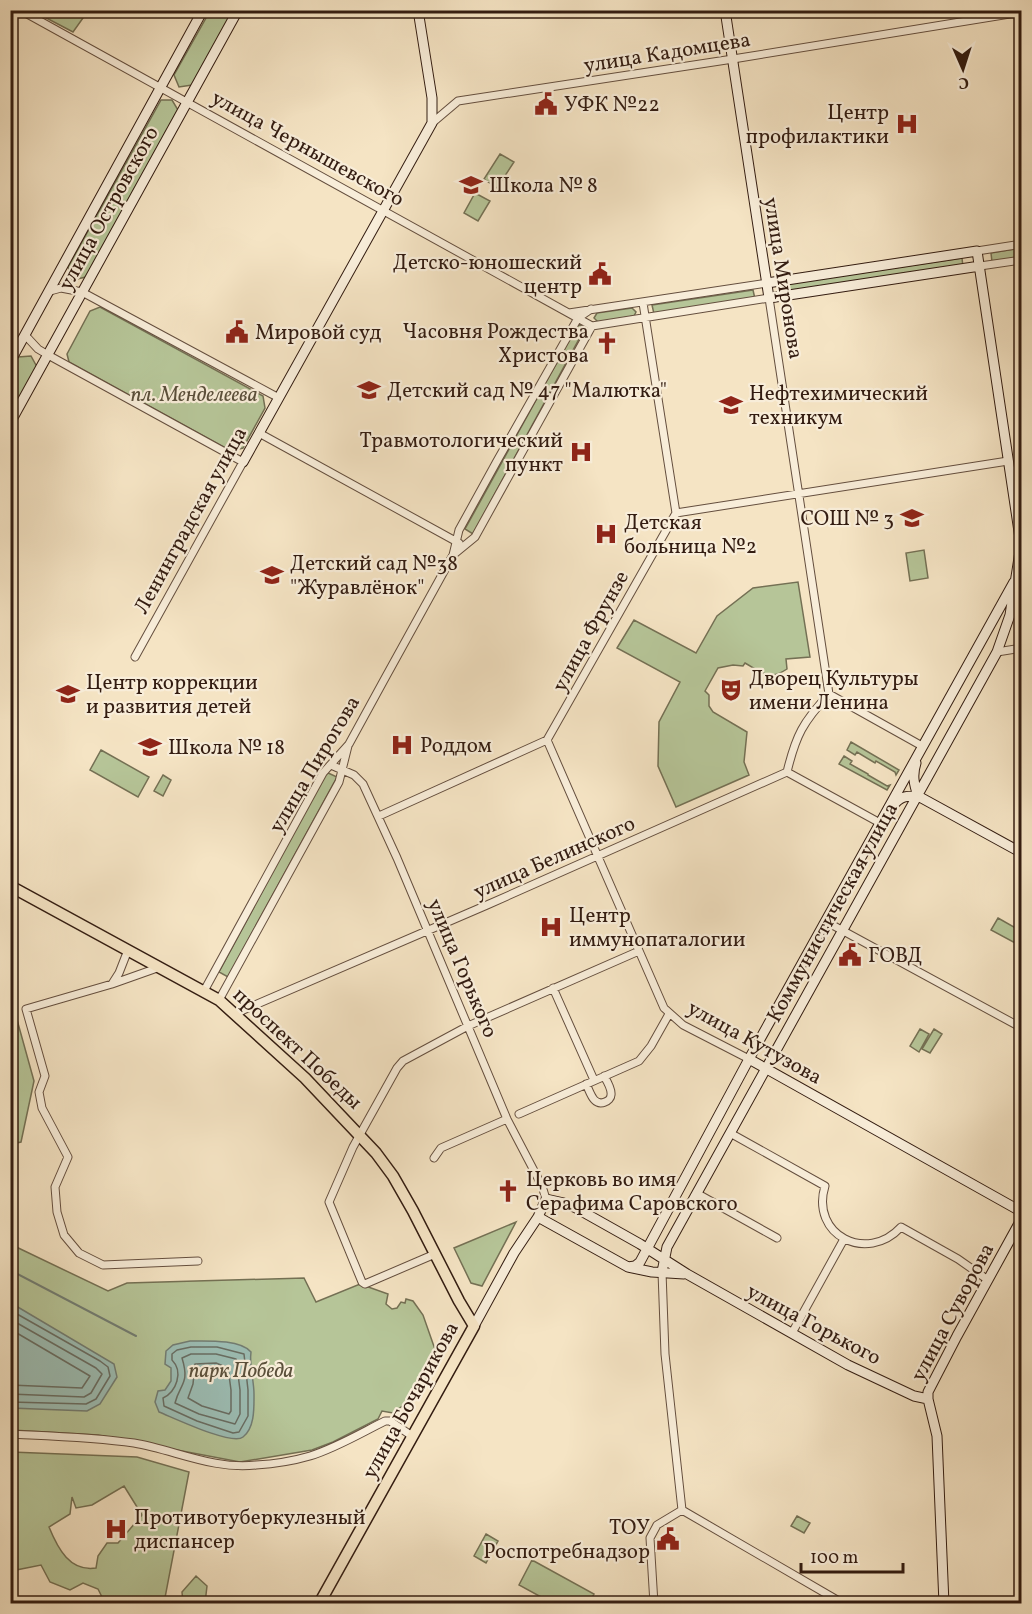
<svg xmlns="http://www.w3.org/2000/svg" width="1032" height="1614" viewBox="0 0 1032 1614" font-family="Vollkorn,serif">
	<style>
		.green { fill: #b6c598; stroke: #747054; stroke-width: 1.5; fill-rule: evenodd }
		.water { fill: #9cbeb5; stroke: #727d73; stroke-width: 1.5 }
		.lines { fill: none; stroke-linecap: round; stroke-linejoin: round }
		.shore { stroke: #686d63; stroke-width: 1.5 }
		.stream { stroke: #727d73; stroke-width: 2 }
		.street-casing { stroke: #644e3e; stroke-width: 9 }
		.secondary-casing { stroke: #331c11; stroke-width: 11 }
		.primary-casing { stroke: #331c11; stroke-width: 13 }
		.street { stroke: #f8edd9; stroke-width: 7 }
		.secondary { stroke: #f8edd9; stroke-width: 9 }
		.primary { stroke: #f5e4c4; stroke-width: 10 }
		.labels { text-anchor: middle; stroke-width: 4.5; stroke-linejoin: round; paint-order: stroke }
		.street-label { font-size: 21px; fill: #331c11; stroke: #f8edd9 }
		.poi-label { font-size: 21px; fill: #331c11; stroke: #f8edd9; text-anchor: start }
		.park-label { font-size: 21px; font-style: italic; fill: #5a4f3a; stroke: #f8edd9 }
	</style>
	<rect width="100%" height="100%" fill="#f5e4c4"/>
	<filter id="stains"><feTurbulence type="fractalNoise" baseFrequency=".00333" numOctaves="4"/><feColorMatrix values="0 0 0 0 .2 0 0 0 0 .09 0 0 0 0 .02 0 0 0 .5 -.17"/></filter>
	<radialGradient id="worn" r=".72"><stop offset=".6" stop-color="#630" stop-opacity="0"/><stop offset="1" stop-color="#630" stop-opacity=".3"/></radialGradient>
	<!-- green -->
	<path class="green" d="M33 11H88L73 32Z
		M210 11H233L192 85 179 87 174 75Z
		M161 100H172L178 110 86 277 72 280 68 267Z
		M500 154 514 162 497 188 484 179Z
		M475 193 490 201 478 221 464 213Z
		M1021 248V257L992 262 991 253Z
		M962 258 963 267 787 293 785 284Z
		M753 290 755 299 654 314 652 305Z
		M100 307 263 396 265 408 243 448 231 451 69 362 67 354 90 311Z
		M632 308 636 312 634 316 598 322 594 318 597 313Z
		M578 324 585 328 473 534 465 529Z
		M31 356 37 367 11 414V371L18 357Z
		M924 550 928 578 910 581 906 553Z
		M798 582 810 657 786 659 787 669C769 681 763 673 745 663L743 666 733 665 718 668 705 691 709 695V706L713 712 747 732 744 762 749 775 676 807 658 766 659 722 680 682 617 648 634 620 696 653 717 616 753 588Z
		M851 742 899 770 896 775 895 772 876 761 875 763 857 752 855 755 847 750Z
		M101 750 149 777 138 797 90 770Z
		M844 756 852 761 850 764 868 774V775L887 786 890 785 887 790 839 764Z
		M326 772 337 777 228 977 219 972Z
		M163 775 171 780 163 796 154 791Z
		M998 918 1021 931V936L1017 944 991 930Z
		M11 998 34 1081 21 1142 11 1144Z
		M920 1029 929 1034 919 1052 910 1046Z
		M934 1029 942 1034 930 1053 922 1049Z
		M516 1222 482 1286 471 1283 454 1248Z
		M10 1244 108 1291 127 1283 304 1278 316 1302 360 1284 388 1294 386 1304 392 1309 397 1308 401 1302 405 1303 406 1299 413 1301 423 1315 437 1355 434 1366 413 1398 393 1413 382 1411 378 1419 333 1442 312 1450 240 1462 98 1435 11 1430Z
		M11 1452 137 1457 189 1472 164 1603H105L98 1589 83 1583 70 1590 50 1582 41 1565 11 1571ZM124 1486 142 1515 118 1543H107L98 1556 96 1568C70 1572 58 1549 49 1527L70 1514 72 1497 76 1508 92 1505Z
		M797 1516 810 1523 804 1533 791 1526Z
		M486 1534 498 1541 486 1563 474 1556Z
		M532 1560 594 1594 589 1603H552L519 1585Z
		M196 1576 207 1586 205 1603H183L182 1592Z"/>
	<!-- water -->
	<path class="water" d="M11 1303 114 1364 117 1377 100 1404 87 1411 11 1408Z
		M190 1341C206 1341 240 1339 251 1352 249 1366 254 1380 254 1394 254 1407 255 1428 243 1437 232 1446 172 1417 159 1412L155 1402 158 1391 165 1390 171 1381V1368L165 1364 166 1351 173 1345Z"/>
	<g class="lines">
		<!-- shore -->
		<path class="shore" d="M10 1310 100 1361 108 1367 110 1376 96 1399 86 1404 10 1402
			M10 1319 96 1368 102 1374 91 1393 84 1397 10 1394
			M10 1329 90 1376 82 1388 10 1385
			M191 1347H217L244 1354 248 1390V1416L239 1432 233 1433 197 1421 164 1406 163 1398C176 1392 184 1372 172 1360V1354L177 1350Z
			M191 1354H216L236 1359 240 1390V1414L235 1424 199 1414 175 1403C180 1383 190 1384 182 1358Z
			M216 1363 228 1368 231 1390V1411L229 1414 202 1406 188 1398 193 1384 195 1364Z"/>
		<!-- stream -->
		<path class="stream" d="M10 1270 136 1336"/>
		<!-- street casing -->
		<g class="street-casing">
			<path id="street" d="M20 10 592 326 769 298 829 694
				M432 123 458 101 733 59 1022 12
				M977 251 1022 244
				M980 266 1022 260
				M50 291 61 288 82 292 279 398
				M643 303 676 513
				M569 313 767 283
				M25 335 38 349 48 355 243 462 135 657
				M259 433 459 543
				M676 513 1008 461
				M453 555 475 537 592 326
				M997 652 1022 648
				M547 740 664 1008 683 1025 749 1059
				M331 765 354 775 363 784 397 858 507 1119 542 1186 546 1199
				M379 816 547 740 676 513
				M880 823 787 772C796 735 803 722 829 694L922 746
				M825 921 1022 1028
				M128 950 119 973 112 984 26 1009 45 1076 39 1092 42 1108 68 1157 55 1187 57 1212 64 1235 79 1253 103 1265 198 1261
				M112 984 160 967
				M553 988 594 1080
				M204 991 323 773 349 744 384 680 453 555 459 530 497 461 578 318 591 309
				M219 1000 339 782 348 746
				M234 1014 487 905 787 772
				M586 1084C590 1091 593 1107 605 1102 608 1101 611 1098 611 1095 612 1089 607 1081 604 1076
				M519 1114 639 1061 651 1046 669 1014
				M730 1133 825 1186C810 1235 867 1264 901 1227L958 1259 988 1280
				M434 1158 441 1148 507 1119
				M698 1194 777 1238
				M435 1254 365 1284 362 1282 329 1202 353 1147 397 1068 403 1061 468 1026 639 951
				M662 1272 665 1354 682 1510
				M792 1333 844 1239
				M10 1434C52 1436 93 1437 134 1443 175 1450 214 1470 256 1465 273 1464 293 1461 310 1456 336 1448 361 1433 385 1421H390L412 1436
				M682 1510 844 1604
				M654 1604 650 1538 657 1525 682 1510"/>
		</g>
		<!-- secondary casing -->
		<g class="secondary-casing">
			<path id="secondary" d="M725 10 769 298 980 266
				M10 362 203 10
				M10 423 238 10
				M243 462 432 123V98L418 10
				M916 763C912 775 914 784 918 796
				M893 806C900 796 906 796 918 796L1022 853
				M749 1059 1022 1212
				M538 1217 628 1267 652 1272 684 1274
				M628 1267 635 1266 640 1262 749 1059 1014 582
				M662 1272 667 1247 997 652 1010 615 1021 545 977 251 767 283
				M474 1326 514 1253 538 1217 546 1199 564 1203 576 1208 640 1244 687 1274 848 1365 914 1396 928 1399
				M944 1604 937 1436 928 1399V1392L957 1336 1022 1218"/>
		</g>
		<!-- primary casing -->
		<g class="primary-casing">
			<path id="primary" d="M10 886 219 1000 305 1078 376 1153 393 1176 413 1211 459 1301 474 1326 319 1604"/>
		</g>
		<!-- street -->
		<use href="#street" class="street"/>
		<!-- secondary -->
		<use href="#secondary" class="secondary"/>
		<!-- primary -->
		<use href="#primary" class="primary"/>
	</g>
	<!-- icons -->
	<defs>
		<g id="civic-bare" transform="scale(1.8)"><path d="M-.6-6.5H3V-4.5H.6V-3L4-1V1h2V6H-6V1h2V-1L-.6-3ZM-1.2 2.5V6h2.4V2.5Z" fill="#8f2418" stroke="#f8edd9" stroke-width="2.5" paint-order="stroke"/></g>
		<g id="hospital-bare" transform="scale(1.8)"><path d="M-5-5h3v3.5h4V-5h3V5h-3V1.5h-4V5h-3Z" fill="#8f2418" stroke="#f8edd9" stroke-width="2.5" paint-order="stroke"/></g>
		<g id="school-bare" transform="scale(1.8)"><path d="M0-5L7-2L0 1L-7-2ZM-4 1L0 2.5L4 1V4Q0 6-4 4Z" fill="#8f2418" stroke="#f8edd9" stroke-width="2.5" paint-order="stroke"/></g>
		<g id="church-bare" transform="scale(1.8)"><path d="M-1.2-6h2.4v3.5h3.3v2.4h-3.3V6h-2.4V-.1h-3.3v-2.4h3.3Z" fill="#8f2418" stroke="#f8edd9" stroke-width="2.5" paint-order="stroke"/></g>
		<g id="university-bare" transform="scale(1.8)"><path d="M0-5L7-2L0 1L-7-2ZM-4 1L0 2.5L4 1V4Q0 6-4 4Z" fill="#8f2418" stroke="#f8edd9" stroke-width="2.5" paint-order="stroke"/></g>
		<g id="theatre-bare" transform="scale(1.8)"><path d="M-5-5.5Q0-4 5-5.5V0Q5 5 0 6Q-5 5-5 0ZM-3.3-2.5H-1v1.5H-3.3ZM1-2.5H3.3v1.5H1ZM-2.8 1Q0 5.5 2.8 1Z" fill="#8f2418" stroke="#f8edd9" stroke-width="2.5" paint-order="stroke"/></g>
	</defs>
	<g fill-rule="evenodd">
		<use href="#civic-bare" x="546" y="104"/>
		<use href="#hospital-bare" x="907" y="124"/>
		<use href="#school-bare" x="471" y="185"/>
		<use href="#civic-bare" x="600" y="274"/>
		<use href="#civic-bare" x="237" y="332"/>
		<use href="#church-bare" x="607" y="343"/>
		<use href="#school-bare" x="369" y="390"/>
		<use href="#university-bare" x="731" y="405"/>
		<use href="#hospital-bare" x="581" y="452"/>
		<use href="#school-bare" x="912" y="518"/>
		<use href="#hospital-bare" x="606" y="534"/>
		<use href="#school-bare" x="272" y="575"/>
		<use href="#theatre-bare" x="731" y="690"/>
		<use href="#school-bare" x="68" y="694"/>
		<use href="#hospital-bare" x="402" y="745"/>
		<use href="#school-bare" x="150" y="747"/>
		<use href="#hospital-bare" x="551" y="927"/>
		<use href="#civic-bare" x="850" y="955"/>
		<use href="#church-bare" x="508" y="1191"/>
		<use href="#hospital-bare" x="116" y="1529"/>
		<use href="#civic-bare" x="668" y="1539"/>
	</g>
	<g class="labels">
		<!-- street labels -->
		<g class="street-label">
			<text transform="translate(667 52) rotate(-9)" y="7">улица Кадомцева</text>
			<text transform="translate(308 148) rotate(29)" y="7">улица Чернышевского</text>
			<text transform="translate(108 208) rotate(-61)" y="7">улица Островского</text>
			<text transform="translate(784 278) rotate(81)" y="7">улица Миронова</text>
			<text transform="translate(190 520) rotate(-61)" y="7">Ленинградская улица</text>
			<text transform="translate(590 631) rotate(-61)" y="7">улица Фрунзе</text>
			<text transform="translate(314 764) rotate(-59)" y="7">улица Пирогова</text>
			<text transform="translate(554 857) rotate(-24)" y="7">улица Белинского</text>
			<text transform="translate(832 912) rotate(-61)" y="7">Коммунистическая улица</text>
			<text transform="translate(463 968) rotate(67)" y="7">улица Горького</text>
			<text transform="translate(755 1042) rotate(29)" y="7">улица Кутузова</text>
			<text transform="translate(298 1048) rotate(43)" y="7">проспект Победы</text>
			<text transform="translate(952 1312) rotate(-62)" y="7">улица Суворова</text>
			<text transform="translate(814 1324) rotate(28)" y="7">улица Горького</text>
			<text transform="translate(410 1400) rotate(-61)" y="7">улица Бочарикова</text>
		</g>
		<!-- poi labels -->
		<g class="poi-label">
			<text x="564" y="111">УФК №22</text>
			<text x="889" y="119" text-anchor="end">Центр<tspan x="889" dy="24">профилактики</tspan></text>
			<text x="489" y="192">Школа № 8</text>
			<text x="582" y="269" text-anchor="end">Детско-юношеский<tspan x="582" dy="24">центр</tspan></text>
			<text x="589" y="338" text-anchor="end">Часовня Рождества<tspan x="589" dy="24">Христова</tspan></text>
			<text x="255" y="339">Мировой суд</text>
			<text x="387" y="397">Детский сад № 47 "Малютка"</text>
			<text x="749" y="400">Нефтехимический<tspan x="749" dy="24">техникум</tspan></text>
			<text x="563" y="447" text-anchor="end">Травмотологический<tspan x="563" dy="24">пункт</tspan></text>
			<text x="894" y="525" text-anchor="end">СОШ № 3</text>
			<text x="624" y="529">Детская<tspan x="624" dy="24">больница №2</tspan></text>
			<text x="290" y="570">Детский сад №38<tspan x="290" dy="24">"Журавлёнок"</tspan></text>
			<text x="749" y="685">Дворец Культуры<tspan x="749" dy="24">имени Ленина</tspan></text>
			<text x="86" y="689">Центр коррекции<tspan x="86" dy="24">и развития детей</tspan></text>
			<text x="420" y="752">Роддом</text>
			<text x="168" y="754">Школа № 18</text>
			<text x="569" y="922">Центр<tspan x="569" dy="24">иммунопаталогии</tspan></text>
			<text x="868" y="962">ГОВД</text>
			<text x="526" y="1186">Церковь во имя<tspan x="526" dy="24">Серафима Саровского</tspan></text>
			<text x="134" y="1524">Противотуберкулезный<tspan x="134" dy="24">диспансер</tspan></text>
			<text x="650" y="1534" text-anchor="end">ТОУ<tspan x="650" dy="24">Роспотребнадзор</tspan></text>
		</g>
		<!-- park labels -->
		<g class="park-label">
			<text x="194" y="401">пл. Менделеева</text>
			<text x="241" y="1377">парк Победa</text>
		</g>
	</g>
	<!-- margin -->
	<rect width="1032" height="1614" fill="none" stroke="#f5e4c4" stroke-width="36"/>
	<rect x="12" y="12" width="1008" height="1590" fill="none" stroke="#331c11" stroke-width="3"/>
	<rect x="18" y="18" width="996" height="1578" fill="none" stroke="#331c11" stroke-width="1.5"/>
	<!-- north arrow -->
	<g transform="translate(963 69) rotate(177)" stroke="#f8edd9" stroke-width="4.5" paint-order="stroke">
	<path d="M0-4.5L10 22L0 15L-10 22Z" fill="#331c11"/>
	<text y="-9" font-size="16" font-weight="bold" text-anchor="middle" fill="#331c11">С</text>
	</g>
	<!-- scale -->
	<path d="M801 1563v9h102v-9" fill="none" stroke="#331c11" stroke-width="3"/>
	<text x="810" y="1563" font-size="18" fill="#331c11" stroke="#f8edd9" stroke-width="4.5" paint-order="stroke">100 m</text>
	<rect width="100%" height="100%" filter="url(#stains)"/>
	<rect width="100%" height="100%" fill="url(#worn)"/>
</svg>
